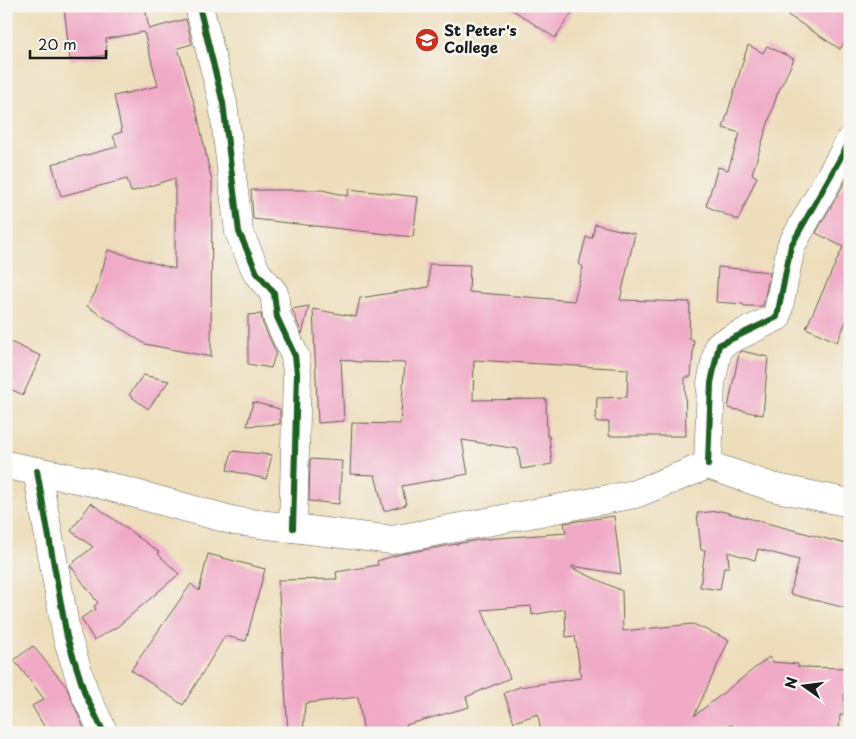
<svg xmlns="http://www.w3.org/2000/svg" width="856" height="739" viewBox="0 0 856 739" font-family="'Playpen Sans',sans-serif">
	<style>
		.building { fill: #f0aac6 }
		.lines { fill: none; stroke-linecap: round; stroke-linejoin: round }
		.street-casing { stroke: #656053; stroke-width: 29 }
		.secondary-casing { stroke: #656053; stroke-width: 29 }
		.street { stroke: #fff; stroke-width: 28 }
		.secondary { stroke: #fff; stroke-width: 28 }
		.cycleway-casing { stroke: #f6f6f2; stroke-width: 9 }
		.cycleway { stroke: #1b5e20; stroke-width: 6 }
		.labels { text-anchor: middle; stroke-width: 5; stroke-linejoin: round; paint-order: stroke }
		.poi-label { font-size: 15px; font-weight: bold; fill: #1c1c1c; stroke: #f6f6f2; text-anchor: start }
	</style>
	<rect width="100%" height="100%" fill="#f6f6f2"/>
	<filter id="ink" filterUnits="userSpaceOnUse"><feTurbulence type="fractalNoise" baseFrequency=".02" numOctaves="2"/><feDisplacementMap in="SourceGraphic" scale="10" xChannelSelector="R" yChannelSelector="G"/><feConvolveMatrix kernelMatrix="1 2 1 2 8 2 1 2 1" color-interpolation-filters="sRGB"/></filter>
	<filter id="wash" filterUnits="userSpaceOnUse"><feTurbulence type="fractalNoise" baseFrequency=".0096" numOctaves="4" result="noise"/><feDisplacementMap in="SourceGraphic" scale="20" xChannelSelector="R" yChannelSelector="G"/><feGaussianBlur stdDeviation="1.12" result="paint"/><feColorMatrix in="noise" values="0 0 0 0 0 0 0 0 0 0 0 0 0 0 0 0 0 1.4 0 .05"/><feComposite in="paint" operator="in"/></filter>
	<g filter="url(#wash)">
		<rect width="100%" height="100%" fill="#edddba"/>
		<g id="blocks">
			<!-- building -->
			<path class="building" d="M64 6H145L149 29 186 19 192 44 178 48 197 113 212 182 211 357 145 344 87 306 96 291 108 250 175 269V178L131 192 127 179 61 196 52 164 117 147 113 135 122 132 114 96 158 86 144 32 106 39 107 55 70 60Z
				M507 6H576L555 38Z
				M774 6H840L850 13V34L840 49Z
				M748 45 763 53 767 46 794 59 777 95 752 174 757 177 738 220 706 206 718 167 728 170 740 133 723 128Z
				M850 173V313L837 342 806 328 843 247 816 233Z
				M349 189 418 197 413 237 253 219 251 190H322L348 196Z
				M595 224 635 234 620 300 690 302 689 339 694 340 691 377H685L686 436H609V422H596L597 398 627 397 628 369 474 360 473 400 546 399 547 436H549L552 464 521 469 518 449 462 440 468 474 402 486 406 505 384 511 375 475 350 474 352 423 400 424 405 363 358 362 341 359 344 421 318 423 313 309 356 317 360 298 429 287V264L470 265 469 292 574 301 583 267 579 264 586 237 592 238Z
				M718 267 770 272 763 306H744L743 304 716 302Z
				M309 306 302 334 292 309Z
				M261 314 263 324 276 352 271 368 248 364V315Z
				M6 340 41 356 23 395 6 387Z
				M742 351 768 357 763 415 728 408 739 353Z
				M143 375 169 381 148 409 129 395Z
				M253 402 280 409V424L247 426Z
				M232 451 272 455 266 479 227 470Z
				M310 459 342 461 339 504 309 501Z
				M91 503 159 552 158 554 179 574 117 627 94 640 81 618 96 609 94 606 98 603 70 565 93 547 71 531Z
				M721 511 850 545V609L790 594 799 560 758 549 755 560 728 552 729 567H724L720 590 700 587 705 550H701L697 513Z
				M614 516 621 574 572 566V568L622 591 623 631 693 624 729 640 694 716 769 657 773 662 798 664V667L845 668 844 715H840L839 733H732L733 725 673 733H541L538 714 514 722 504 693 519 687 581 678 575 636 566 637 565 609 532 615 531 606 482 610 510 678 466 697 469 707 406 725 407 733H364L358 697 307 703 305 704 303 733H288L278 580 337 579 336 572 378 565 377 561 401 554 484 539 566 533 564 523Z
				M208 554 265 569 246 641 225 636 183 705 131 670 191 584 199 591Z
				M33 646 66 686 86 733H48L32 706 44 699 14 660Z"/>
		</g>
	</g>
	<g filter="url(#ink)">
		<use href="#blocks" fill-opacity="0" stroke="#656053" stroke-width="1"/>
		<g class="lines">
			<!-- street casing -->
			<g class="street-casing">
				<path id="street" d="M199 6 223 103 239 232 257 273 274 293 277 317 295 356 297 373 293 528
					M708 465 711 383 719 345 777 317 791 246 850 141
					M37 471 67 637 85 694 104 733"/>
			</g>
			<!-- secondary casing -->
			<g class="secondary-casing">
				<path id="secondary" d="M6 465 92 482 235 521 392 540 635 494 708 465 772 487 850 503"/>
			</g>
			<!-- street -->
			<use href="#street" class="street"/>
			<!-- secondary -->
			<use href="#secondary" class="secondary"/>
			<!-- cycleway casing -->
			<g class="cycleway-casing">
				<path id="cycleway" d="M199 6 223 103 239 232 257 273 274 293 277 317 295 356 297 373 293 528
					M708 465 711 383 719 345 777 317 791 246 850 141
					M37 471 67 637 85 694 104 733"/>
			</g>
			<!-- cycleway -->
			<use href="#cycleway" class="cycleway"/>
		</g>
	</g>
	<!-- icons -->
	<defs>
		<g id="school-disc" transform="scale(1.25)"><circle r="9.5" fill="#c8321e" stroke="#f6f6f2"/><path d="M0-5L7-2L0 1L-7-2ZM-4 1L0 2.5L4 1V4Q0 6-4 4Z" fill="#fff"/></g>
	</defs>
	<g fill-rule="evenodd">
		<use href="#school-disc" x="427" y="40"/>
	</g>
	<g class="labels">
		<!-- poi labels -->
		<g class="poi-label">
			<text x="444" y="36">St Peter's<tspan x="444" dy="17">College</tspan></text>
		</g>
	</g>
	<!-- margin -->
	<rect width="856" height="739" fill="none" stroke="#f6f6f2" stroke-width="25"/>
	<!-- north arrow -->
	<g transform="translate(804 686) rotate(284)" stroke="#f6f6f2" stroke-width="4" paint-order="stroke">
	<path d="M0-4L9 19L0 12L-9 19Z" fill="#1c1c1c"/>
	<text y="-8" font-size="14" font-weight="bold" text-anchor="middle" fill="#1c1c1c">N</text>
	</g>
	<!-- scale -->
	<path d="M30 50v8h76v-8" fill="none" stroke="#1c1c1c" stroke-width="2.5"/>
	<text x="38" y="50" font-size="15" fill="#1c1c1c" stroke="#f6f6f2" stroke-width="4" paint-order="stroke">20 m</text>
</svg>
